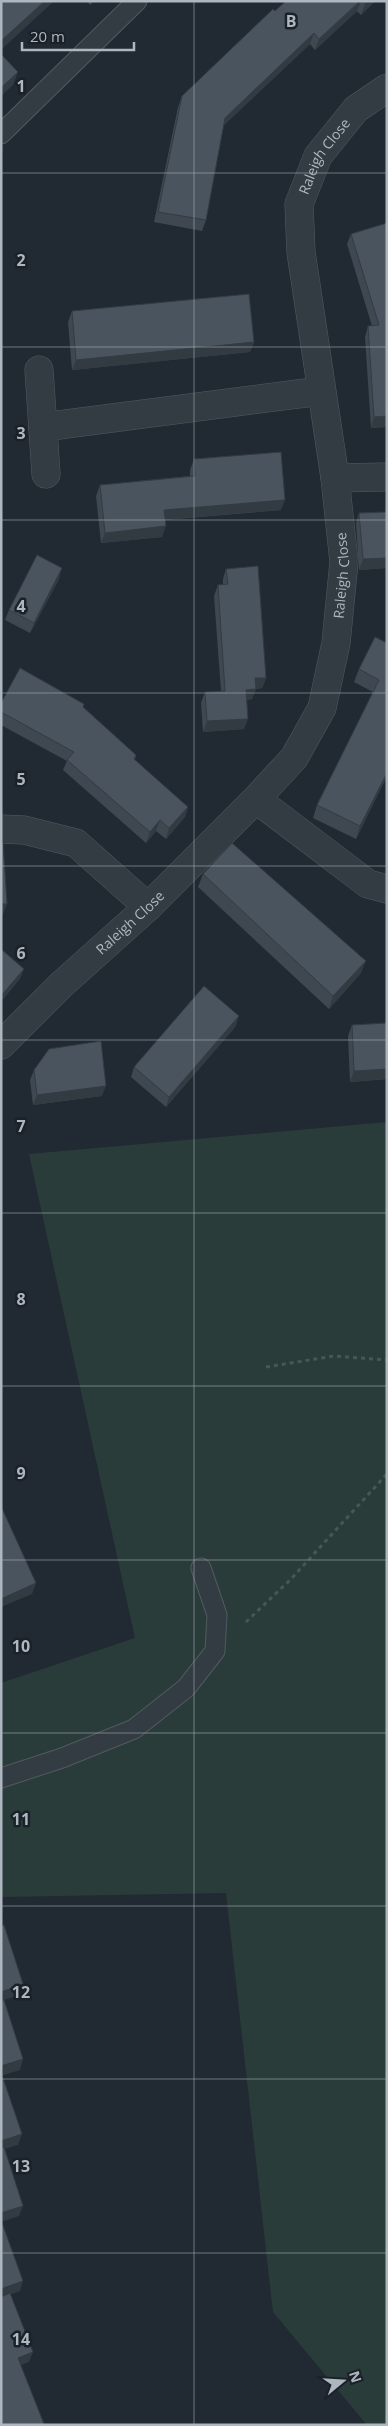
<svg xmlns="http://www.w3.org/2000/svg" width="388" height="2426" viewBox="0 0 388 2426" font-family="'Open Sans',sans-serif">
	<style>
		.green { fill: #2a3c3a }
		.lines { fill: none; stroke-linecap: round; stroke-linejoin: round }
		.lane-casing { stroke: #515a61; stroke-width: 21 }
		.street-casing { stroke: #515a61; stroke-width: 29 }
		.path { stroke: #465758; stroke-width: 3; stroke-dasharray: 4 4; stroke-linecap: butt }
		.lane { stroke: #343c43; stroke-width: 19 }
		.street { stroke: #343c43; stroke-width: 28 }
		.wall { fill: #3f4851 }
		.shaded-wall { fill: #333b42 }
		.building { fill: #49545e; stroke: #333b42 }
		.grid { fill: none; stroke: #aeb7c0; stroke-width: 1; stroke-opacity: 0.55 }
		.labels { text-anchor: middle; stroke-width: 5; stroke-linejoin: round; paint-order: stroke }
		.street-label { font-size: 14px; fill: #aeb7c0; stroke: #1a2128 }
		.grid-label { font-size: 16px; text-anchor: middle; font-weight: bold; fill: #aeb7c0; stroke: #1a2128; stroke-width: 5; stroke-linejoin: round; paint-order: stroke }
	</style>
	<rect width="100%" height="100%" fill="#212a32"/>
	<!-- green -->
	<path class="green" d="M387 1122V2425H367L273 2312 226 1893 1 1897V1683L135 1638 29 1154Z"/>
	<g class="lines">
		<!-- lane casing -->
		<g class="lane-casing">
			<path id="lane" d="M1 134 137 1
				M1 1778 62 1758 134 1729 186 1688 215 1651 217 1615 201 1568"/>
		</g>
		<!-- street casing -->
		<g class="street-casing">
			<g id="street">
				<path d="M39 370 46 474"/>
				<path d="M43 427 321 391"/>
				<path d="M335 478 387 477"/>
				<path d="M256 799 368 884 387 889"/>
				<path d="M1 829 24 830 76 843 148 907"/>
				<path id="s1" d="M1 1045 60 986 148 907 256 799 294 758 322 708 336 643 344 562 335 478 301 252 299 204 318 156 356 109 387 88"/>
			</g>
		</g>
		<!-- path -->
		<path class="path" d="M266 1367 334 1356 387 1360
			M246 1622 291 1579 387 1474"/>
		<!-- lane -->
		<use href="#lane" class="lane"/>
		<!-- street -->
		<use href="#street" class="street"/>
	</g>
	<!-- wall -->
	<path class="wall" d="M87 1H94L90 5Z
		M286 1H375L361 15 357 11 315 50 310 44 223 126 206 220 202 231 154 222 178 107 182 96Z
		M387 223V427L371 428 365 337 368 326H372L347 244 351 234Z
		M72 311 254 342 250 352 72 370 68 322Z
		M194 459 281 510 165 520 162 537 101 543 96 496 100 485 190 476V470Z
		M387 512V568L359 570 356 523 359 513Z
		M226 569 266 678 262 688 256 689 252 699 247 700 244 729 203 732 201 703 205 692 221 691 214 596 218 585H223V579Z
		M59 579 30 633 5 620 9 610Z
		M387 643V776L356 839 313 818 317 805 373 692 354 682 359 669Z
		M1 703 84 704 83 708 136 755 135 760 188 807 185 817 166 839 156 831 146 843 63 770 67 761 1 725Z
		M203 874 361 973 329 1009 198 887Z
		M387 1023V1079L350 1082 348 1036 352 1025Z
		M236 1026 166 1107 131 1077 134 1067Z
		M34 1070 102 1096 33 1105 30 1080Z"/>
	<!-- shaded-wall -->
	<path class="shaded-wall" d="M45 1H54L1 50V41Z
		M361 1 357 11 315 50 319 39Z
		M368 1H375L361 15 365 4Z
		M314 33 310 44 221 128 225 118Z
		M18 72 13 85 1 96V88Z
		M254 342 250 352 72 370 76 360Z
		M387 416V427L371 428 374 417Z
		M285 500 281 510 161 520 164 510Z
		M166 526 162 537 101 543 105 533Z
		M387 558V568L359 570 363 559Z
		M62 568 59 579 30 633 34 623Z
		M255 678H266L262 688 251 689Z
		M256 689 252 699 242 700 246 690Z
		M248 719 244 729 203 732 207 721Z
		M387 773V776L356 839 360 826Z
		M188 807 185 817 166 839 169 828Z
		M160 820 156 831 146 843 150 832Z
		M1 904H7L3 914 1 915Z
		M366 961 361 973 329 1009 333 996Z
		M24 969 20 979 1 1002V996Z
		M239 1016 236 1026 166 1107 169 1097Z
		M387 1069V1079L350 1082 354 1071Z
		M106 1086 102 1096 33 1105 37 1095Z
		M36 1583 32 1594 1 1607V1599Z
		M23 1984 20 1995 1 2001V1992Z
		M23 2059 20 2070 1 2076V2066Z
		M22 2134 18 2145 1 2150V2141Z
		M23 2206 19 2216 1 2222V2213Z
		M23 2281 20 2291 1 2298V2289Z
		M33 2352 29 2362 14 2368 18 2358Z"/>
	<!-- building -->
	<path class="building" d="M1 1H45L1 41Z
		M286 1H360L319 39 314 33 225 118 206 220 158 212 182 96 273 9 275 11Z
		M362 1H368L365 4Z
		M1 54 18 72 1 88Z
		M387 223V416L374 417 368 326 379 325 351 234Z
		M249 294 254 342 76 360 72 311Z
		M281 452 285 500 164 510 166 526 105 533 100 485 195 476 194 459Z
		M387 512V558L363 559 359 513Z
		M37 555 62 568 34 623 9 610Z
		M258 566 266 678H255L256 689 246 690 248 719 207 721 205 692 225 691 218 585 228 584 226 569Z
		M375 637 387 643V773L360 826 317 805 379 680 359 669Z
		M20 668 84 704 83 707 136 755 134 759 188 807 169 828 160 820 150 832 67 760 74 752 1 712V703Z
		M1 842H3L7 904H1Z
		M232 843 366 961 333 996 203 874Z
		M1 949 24 969 1 996Z
		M204 986 239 1016 169 1097 134 1067Z
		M387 1023V1069L354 1071 352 1025Z
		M101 1041 106 1086 37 1095 34 1070 49 1049Z
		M1 1506 36 1583 1 1599Z
		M4 1925 23 1984 1 1992V1926Z
		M1 2000H4L23 2059 1 2066Z
		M1 2075H2L22 2134 1 2141Z
		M4 2147 23 2206 1 2213V2148Z
		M1 2220 23 2281 1 2289Z
		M10 2293 33 2352 18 2358 44 2424 43 2425H1V2297Z"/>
	<!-- grid -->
	<path class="grid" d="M194 1V2425M1 173H387M1 347H387M1 520H387M1 693H387M1 866H387M1 1040H387M1 1213H387M1 1386H387M1 1560H387M1 1733H387M1 1906H387M1 2079H387M1 2253H387"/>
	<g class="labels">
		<!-- street labels -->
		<g class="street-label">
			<text dy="5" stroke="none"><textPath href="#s1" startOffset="1031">Raleigh Close</textPath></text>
			<text dy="5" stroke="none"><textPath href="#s1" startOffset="602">Raleigh Close</textPath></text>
			<text dy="5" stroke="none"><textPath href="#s1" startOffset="178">Raleigh Close</textPath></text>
		</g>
	</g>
	<g class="grid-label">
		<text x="291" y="27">B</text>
		<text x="21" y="92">1</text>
		<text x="21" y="266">2</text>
		<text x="21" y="439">3</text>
		<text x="21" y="612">4</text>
		<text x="21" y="785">5</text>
		<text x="21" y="959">6</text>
		<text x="21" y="1132">7</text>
		<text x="21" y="1305">8</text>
		<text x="21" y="1479">9</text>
		<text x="21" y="1652">10</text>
		<text x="21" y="1825">11</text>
		<text x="21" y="1998">12</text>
		<text x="21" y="2172">13</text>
		<text x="21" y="2345">14</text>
	</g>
	<!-- border -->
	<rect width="388" height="2426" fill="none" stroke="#aeb7c0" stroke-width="5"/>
	<!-- north arrow -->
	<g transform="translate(343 2381) rotate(72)" stroke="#1a2128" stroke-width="4" paint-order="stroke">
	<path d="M0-4L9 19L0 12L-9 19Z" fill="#aeb7c0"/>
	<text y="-8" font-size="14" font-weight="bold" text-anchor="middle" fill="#aeb7c0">N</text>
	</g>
	<!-- scale -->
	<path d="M22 42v8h112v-8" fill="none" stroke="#aeb7c0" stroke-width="2.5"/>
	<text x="30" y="42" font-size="15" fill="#aeb7c0" stroke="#1a2128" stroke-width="4" paint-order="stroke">20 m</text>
</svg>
